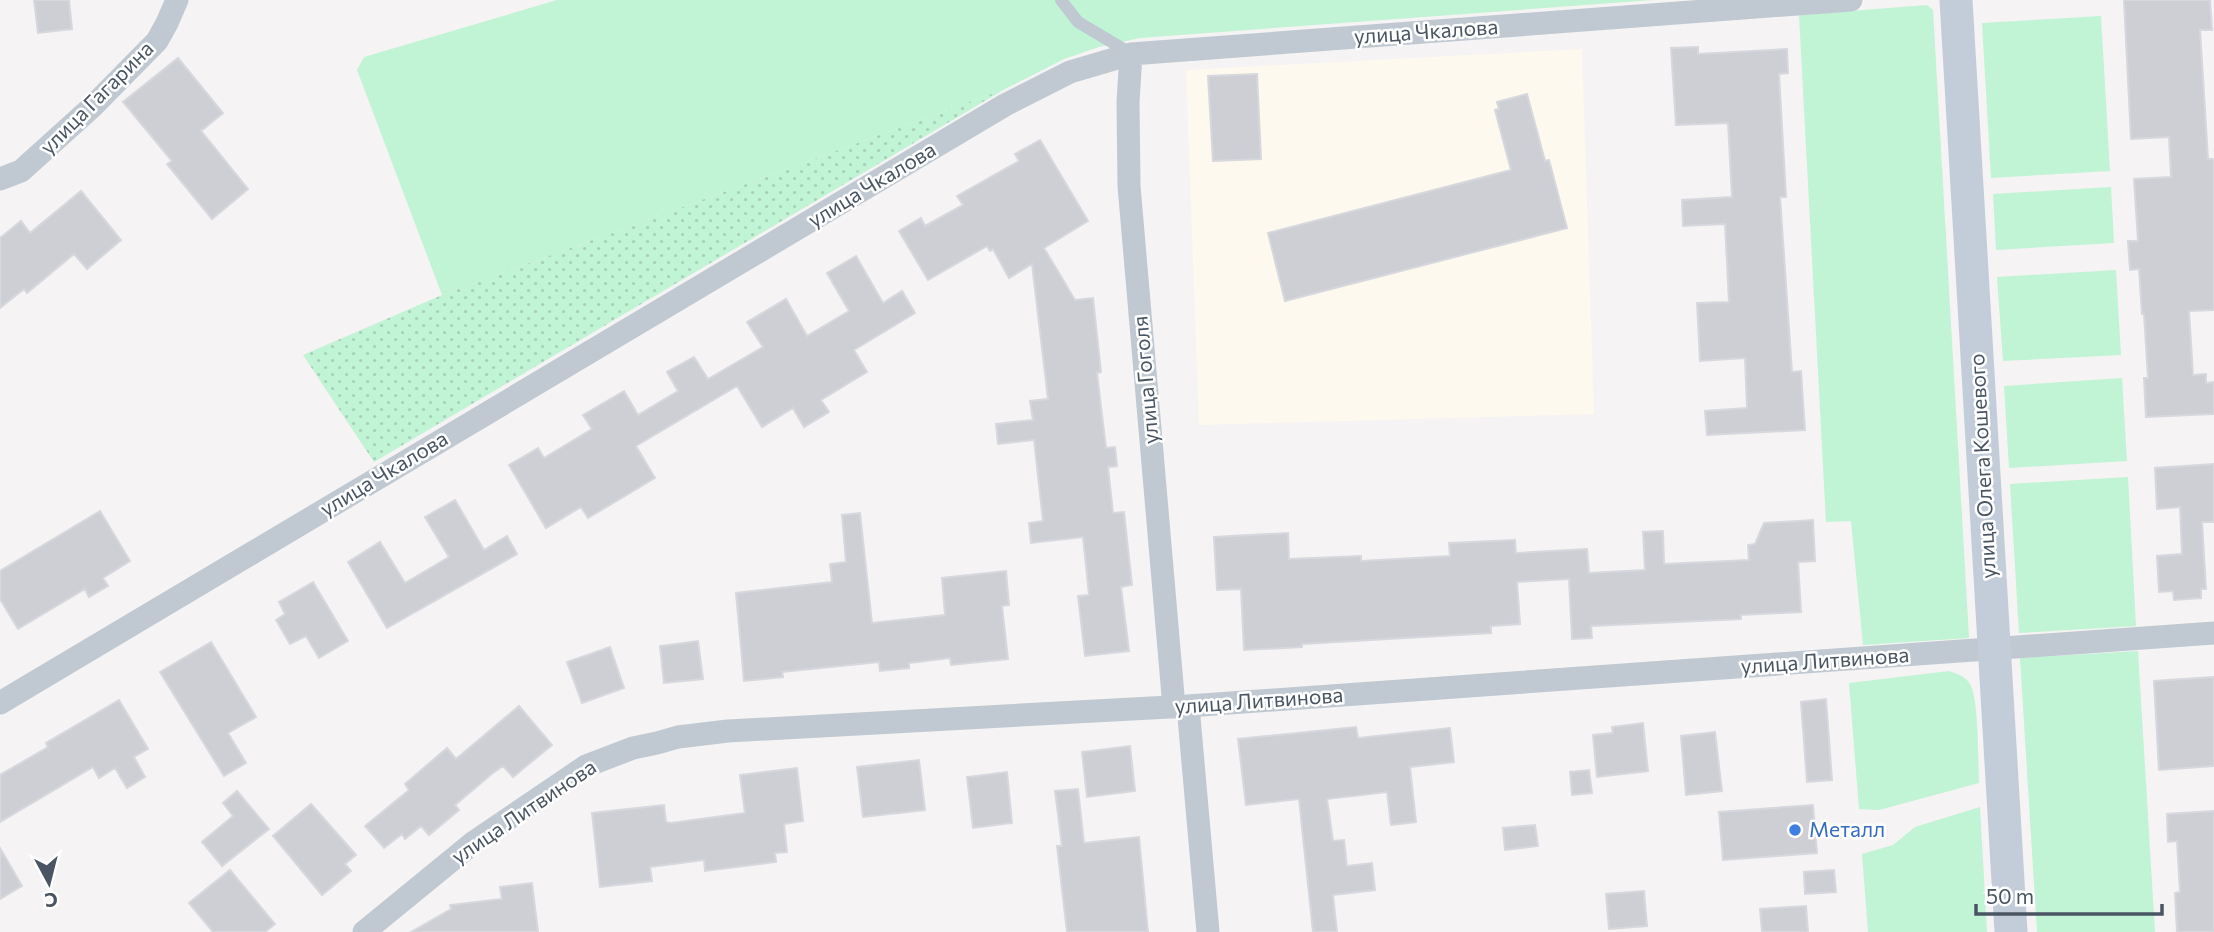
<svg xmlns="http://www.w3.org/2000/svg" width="2214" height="932" viewBox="0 0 2214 932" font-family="Commissioner,sans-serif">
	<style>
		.commercial { fill: #fef9ee }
		.grass { fill: #c1f3d5 }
		.garden { fill: url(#garden-dots) }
		.building { fill: #cdcfd5; stroke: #d6d8de; stroke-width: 2 }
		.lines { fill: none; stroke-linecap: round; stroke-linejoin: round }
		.lane { stroke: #c0c9d2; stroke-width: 12 }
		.street { stroke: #c0c9d2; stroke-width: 23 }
		.secondary { stroke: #c3cdda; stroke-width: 33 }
		.shop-dot { fill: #3f7fe0; stroke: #fff; stroke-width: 2.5 }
		.labels { text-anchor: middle; stroke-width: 5; stroke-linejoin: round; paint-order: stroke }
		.street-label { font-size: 21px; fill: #495562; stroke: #fff }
		.shop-label { font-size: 21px; fill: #366cbe; stroke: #fff; text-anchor: start }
	</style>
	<defs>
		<pattern id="garden-dots" width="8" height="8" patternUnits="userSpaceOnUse" patternTransform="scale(1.75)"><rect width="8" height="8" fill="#c1f3d5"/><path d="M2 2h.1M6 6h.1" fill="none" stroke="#a7d2b9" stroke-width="1.8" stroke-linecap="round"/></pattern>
	</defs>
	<rect width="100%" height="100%" fill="#f5f3f3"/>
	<!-- commercial -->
	<path class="commercial" d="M1582 49 1594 414 1199 425 1186 70Z"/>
	<!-- grass -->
	<path class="grass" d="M557 0H1653L1140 38 1099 47 1064 59 1005 89 442 295 357 70 364 57Z
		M1927 5 1933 10 1969 638 1863 645 1851 521 1826 522 1799 15Z
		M2101 16 2110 171 1991 178 1982 23Z
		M2111 187 2114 243 1996 250 1993 194Z
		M2116 270 2121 355 2003 361 1997 277Z
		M2122 378 2127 461 2009 468 2004 386Z
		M2128 477 2136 626 2019 633 2010 484Z
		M2138 651 2155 932H2037L2020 658Z
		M1949 671C1958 674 1967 677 1971 686 1979 705 1978 761 1979 783L1879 810 1859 809 1849 683Z
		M1980 807 1987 932H1868L1862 854 1893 845 1915 827Z"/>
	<!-- garden -->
	<path class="garden" d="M1005 89 374 462 303 355 442 295Z"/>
	<!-- building -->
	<path class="building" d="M34 0H69L72 29 38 33Z
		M2124 0H2210L2212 30H2200L2208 159H2214V310L2189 311 2193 375 2206 374V383L2214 382V414L2146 417 2144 378H2148L2144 314H2142L2139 269 2130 270 2128 241H2138L2134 179 2171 177 2169 137 2131 139Z
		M1698 47V54L1787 49 1788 73 1779 74 1786 197H1780L1792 372 1801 371 1805 430 1707 435 1705 411 1747 408 1745 358 1700 361 1697 303 1729 302 1725 224 1683 226 1682 200 1732 197 1728 123 1676 125 1671 48Z
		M178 58 223 113 201 131 248 189 212 219 167 164 172 161 123 102Z
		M1257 74 1261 159 1213 161 1208 76Z
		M1527 94 1545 161 1549 160 1567 228 1285 301 1268 233 1511 170 1495 110 1499 109 1497 102Z
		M1040 140 1088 221 1044 248 1075 300 1093 298 1101 372 1097 373 1106 448 1115 447 1117 466 1108 467 1113 513 1124 512 1132 585 1121 587 1129 651 1085 656 1078 596 1089 595 1083 537 1031 543 1029 523 1043 521 1034 440 998 444 996 424 1033 420 1030 401 1048 399 1032 264 1009 278 993 249 990 251 987 246 928 280 899 231 921 218 925 226 963 205 957 196 1019 161 1015 154Z
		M81 191 121 240 87 269 74 254 27 293 24 289 0 308V238L21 221 30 233Z
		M856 256 883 303 902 291 915 313 854 350 867 372 821 400 829 412 804 427 793 408 762 427 737 386 636 446 655 478 588 518 581 507 546 528 509 465 538 448 544 458 592 429 583 415 624 391 638 415 678 391 667 372 694 357 708 379 763 347 747 322 786 299 807 336 849 311 827 273Z
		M2214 464V522H2202L2206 589H2201V598L2174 600 2173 591 2159 592 2157 556 2182 554 2180 507 2157 509 2155 468Z
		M455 500 484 550 507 536 517 554 387 628 348 562 380 542 405 583 449 557 425 517Z
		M100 511 130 561 103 578 108 586 89 597 85 589 18 629 0 599V571Z
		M860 513 872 623 945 615 942 578 1006 571 1009 605 1002 606 1008 659 951 665 950 658 909 663V668L880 671 879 662 782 672 783 677 744 681 736 593 832 582 830 564 846 562 842 515Z
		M1813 520 1815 561 1798 562 1801 612 1741 615V619L1591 626 1592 638 1572 639 1569 579 1517 582 1520 624 1491 626V633L1302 644V647L1244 650 1241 589 1217 590 1214 537 1288 533 1289 559 1361 556V561L1450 556 1449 543 1515 540 1516 553 1587 549 1589 573 1645 570 1643 532 1663 531 1664 564 1749 560 1748 545 1755 544 1764 523Z
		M313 582 348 641 319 658 306 636 290 644 276 620 285 614 279 602Z
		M698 641 703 679 664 683 660 646Z
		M211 642 256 717 228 733 246 763 224 776 160 672Z
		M610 647 624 688 582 703 567 662Z
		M2214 677V766L2159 770 2154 681Z
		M1826 699 1832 780 1807 782 1801 702Z
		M119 700 148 749 134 757 145 777 127 788 115 768 99 778 93 767 0 822V775L48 747 46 743Z
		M519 706 552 745 513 777 503 766 493 773 455 805 459 810 429 835 421 826 405 839 402 834 384 848 365 826 409 790 405 784 447 748 456 759Z
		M1643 723 1648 771 1597 777 1593 735 1613 733 1612 727Z
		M1356 727 1358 738 1450 728 1454 762 1410 767 1416 822 1391 825 1387 792 1327 799 1333 841 1344 840 1347 866 1372 863 1375 890 1333 895 1337 932H1313L1299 799 1246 805 1238 739Z
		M1715 732 1722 791 1686 795 1681 736Z
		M1130 746 1135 791 1087 797 1082 752Z
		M919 760 925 810 863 817 857 767Z
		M797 768 803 821 784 824 787 852 775 853 776 862 705 871 704 860 650 867 652 881 600 887 592 813 664 805 666 822 671 823 745 813 740 775Z
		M1589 770 1592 793 1572 795 1570 772Z
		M1007 772 1012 823 973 828 967 777Z
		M1078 789 1084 843 1139 837 1148 932H1067L1057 846H1062L1055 791Z
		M237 791 269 829 222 866 202 842 233 816 223 803Z
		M311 804 356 855 345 864 351 871 322 895 273 836Z
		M1813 805 1817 853 1723 860 1719 812Z
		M2214 811V932H2177L2175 893 2180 892 2177 841 2168 842 2167 814Z
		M1535 825 1538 846 1505 850 1503 828Z
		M0 848 22 886 0 899Z
		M230 870 275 924 265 932H213L189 903Z
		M1834 870 1836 892 1805 894 1804 872Z
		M532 883 538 932H411L451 909 450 905 502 899 500 887Z
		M1644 891 1647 926 1609 929 1606 894Z
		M1806 906 1808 932H1762L1760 909Z"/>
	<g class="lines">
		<!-- lane -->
		<path class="lane" d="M1061 0 1078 22 1130 53"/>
		<!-- street -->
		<path class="street" d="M1131 54 1128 102 1129 186 1174 707
			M0 179 21 171 92 107 157 41 167 23 177 0
			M0 703 1005 105 1070 72 1131 54 1851 0
			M1188 706 1208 932
			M364 932 474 842 586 766 633 748 657 743 678 737 728 731 1188 706 2214 633"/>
		<!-- secondary -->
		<path class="secondary" d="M1956 0 2011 932"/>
	</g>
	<!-- markers -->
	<circle class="shop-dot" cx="1795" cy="830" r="7"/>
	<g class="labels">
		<!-- street labels -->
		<g class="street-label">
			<text transform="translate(1426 32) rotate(-4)" y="7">улица Чкалова</text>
			<text transform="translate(97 98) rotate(-45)" y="7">улица Гагарина</text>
			<text transform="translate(872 185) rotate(-31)" y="7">улица Чкалова</text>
			<text transform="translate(1146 380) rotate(-95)" y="7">улица Гоголя</text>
			<text transform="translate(1983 466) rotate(-93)" y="7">улица Олега Кошевого</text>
			<text transform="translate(384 474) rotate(-31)" y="7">улица Чкалова</text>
			<text transform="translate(1825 661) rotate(-4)" y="7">улица Литвинова</text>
			<text transform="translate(1259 701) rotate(-4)" y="7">улица Литвинова</text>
			<text transform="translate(524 812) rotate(-34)" y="7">улица Литвинова</text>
		</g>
		<!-- shop labels -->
		<g class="shop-label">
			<text x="1809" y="837">Металл</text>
		</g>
	</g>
	<!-- north arrow -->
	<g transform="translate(49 883) rotate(173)" stroke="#ffffff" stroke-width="5" paint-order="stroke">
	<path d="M0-5L12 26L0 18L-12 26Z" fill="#495562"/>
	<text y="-10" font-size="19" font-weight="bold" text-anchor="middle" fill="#495562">С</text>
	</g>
	<!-- scale -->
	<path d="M1976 904v10h186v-10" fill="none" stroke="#495562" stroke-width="3.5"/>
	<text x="1986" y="904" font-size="21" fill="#495562" stroke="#ffffff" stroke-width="5" paint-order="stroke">50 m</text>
</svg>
